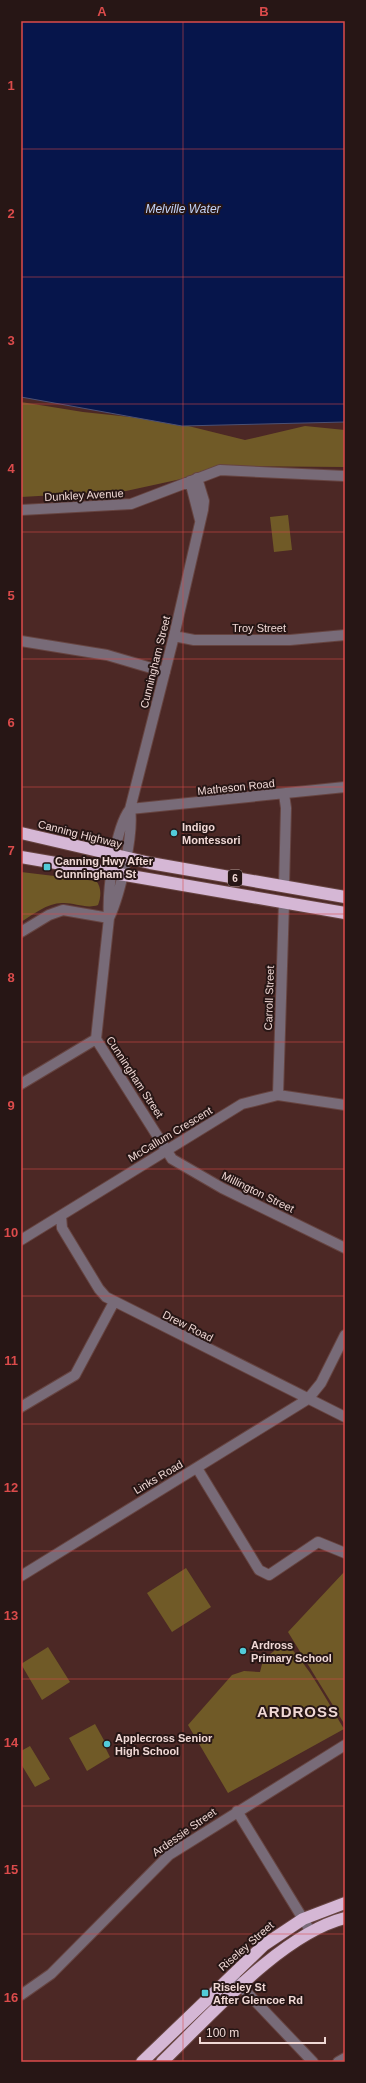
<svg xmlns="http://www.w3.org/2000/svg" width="366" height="2083" viewBox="0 0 366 2083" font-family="Helvetica,sans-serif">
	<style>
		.green { fill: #705a27 }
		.water { fill: #06154b; stroke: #4c5074 }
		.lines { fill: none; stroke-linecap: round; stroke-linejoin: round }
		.minor-casing { stroke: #664441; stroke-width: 12 }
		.highway-casing { stroke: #664441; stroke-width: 14 }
		.minor { stroke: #786b78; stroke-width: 10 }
		.highway { stroke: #d5b7d5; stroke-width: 12 }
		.grid { fill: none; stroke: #db4b4b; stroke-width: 1; stroke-opacity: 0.55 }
		.poi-dot { fill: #52cbd9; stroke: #271615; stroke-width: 1.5 }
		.labels { text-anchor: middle; stroke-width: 4; stroke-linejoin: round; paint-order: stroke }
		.shield { fill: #271615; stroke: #b49e9b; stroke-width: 1 }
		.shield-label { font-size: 10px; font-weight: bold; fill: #f0d8d5 }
		.street-label { font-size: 11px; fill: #f0d8d5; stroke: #271615 }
		.poi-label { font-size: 11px; font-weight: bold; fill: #f0d8d5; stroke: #271615; text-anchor: start }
		.water-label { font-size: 12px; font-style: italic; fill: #c2d3f7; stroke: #271615 }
		.district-label { font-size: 15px; font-weight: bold; letter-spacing: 1px; fill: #f0d8d5; stroke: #271615 }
		.neatline { fill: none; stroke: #db4b4b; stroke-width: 1.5 }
		.grid-label { font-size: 13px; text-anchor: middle; font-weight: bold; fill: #db4b4b }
	</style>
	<rect width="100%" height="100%" fill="#4c2825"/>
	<!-- green -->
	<path class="green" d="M21 402 83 412 168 421 245 440 305 426 345 430V467L241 466 126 491 21 497Z
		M288 515 292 550 274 552 270 517Z
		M21 872 96 881C102 887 101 898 98 905 87 909 75 903 64 903 48 902 34 914 21 922Z
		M186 1568 211 1607 172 1632 147 1593Z
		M345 1571V1725L288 1632Z
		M285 1642C310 1667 326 1699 344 1729L228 1793 188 1725 232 1675 244 1671 260 1672 263 1660Z
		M48 1647 70 1682 42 1700 21 1664Z
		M95 1724 106 1744V1749L110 1757 87 1771 69 1738Z
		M30 1746 50 1779 35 1787 21 1764V1751Z"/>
	<!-- water -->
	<path class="water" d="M21 21H345V422L182 426 21 397Z"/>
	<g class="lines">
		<!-- minor casing -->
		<g class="minor-casing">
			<path id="minor" d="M197 478 204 501 203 510 174 636 130 809C115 828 107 893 109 918L96 1039 172 1159 222 1188 345 1248
				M190 481 200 520
				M21 510 131 504 220 470 345 476
				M174 636 194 640H290L345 635
				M21 641 107 655 165 672
				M284 794 286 808 284 887
				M130 809 345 787
				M109 918C120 895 134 834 130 809
				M21 932 49 915 63 910 109 918
				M21 1084 96 1039
				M278 1095 284 902
				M61 1216 62 1228 99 1289 106 1297 345 1417
				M21 1240 242 1104 278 1095 345 1105
				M21 1407 75 1375 114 1302
				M197 1468 259 1570 269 1575 318 1542 345 1553
				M21 1576 308 1399 321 1383 345 1335
				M237 1811 311 1932
				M232 1974 237 1982 313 2062
				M21 1995 51 1974 169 1855 345 1745
				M338 2062 345 2058"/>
		</g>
		<!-- highway casing -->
		<g class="highway-casing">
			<path id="highway" d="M21 833 150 863 345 897
				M21 857 345 913
				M142 2062 264 1945 303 1919 345 1903
				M162 2062C209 2017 281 1934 345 1918"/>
		</g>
		<!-- minor -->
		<use href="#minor" class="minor"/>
		<!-- highway -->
		<use href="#highway" class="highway"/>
	</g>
	<!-- grid -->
	<path class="grid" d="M183 21V2062M21 149H345M21 277H345M21 404H345M21 532H345M21 659H345M21 787H345M21 914H345M21 1042H345M21 1169H345M21 1296H345M21 1424H345M21 1551H345M21 1679H345M21 1806H345M21 1934H345"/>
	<!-- markers -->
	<g class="poi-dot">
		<circle cx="174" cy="833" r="4"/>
		<rect x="43" y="863" width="8" height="8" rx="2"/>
		<circle cx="243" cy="1651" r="4"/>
		<circle cx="107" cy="1744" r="4"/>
		<rect x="201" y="1989" width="8" height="8" rx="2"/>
	</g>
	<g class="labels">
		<!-- shield labels -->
		<rect class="shield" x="228" y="870" width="14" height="16" rx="3"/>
		<g class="shield-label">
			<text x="235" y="882">6</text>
		</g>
		<!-- street labels -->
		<g class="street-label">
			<text transform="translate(84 495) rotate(-3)" y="4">Dunkley Avenue</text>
			<text x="259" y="632">Troy Street</text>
			<text transform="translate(155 662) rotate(-76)" y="4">Cunningham Street</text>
			<text transform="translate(236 787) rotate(-6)" y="4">Matheson Road</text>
			<text transform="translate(80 834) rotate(14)" y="4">Canning Highway</text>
			<text transform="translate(269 998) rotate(-88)" y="4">Carroll Street</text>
			<text transform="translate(135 1077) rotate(57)" y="4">Cunningham Street</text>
			<text transform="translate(170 1134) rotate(-31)" y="4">McCallum Crescent</text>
			<text transform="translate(258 1192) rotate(26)" y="4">Millington Street</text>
			<text transform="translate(188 1326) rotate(27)" y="4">Drew Road</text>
			<text transform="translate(158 1477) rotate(-31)" y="4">Links Road</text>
			<text transform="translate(184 1832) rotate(-35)" y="4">Ardessie Street</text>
			<text transform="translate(246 1946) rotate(-41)" y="4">Riseley Street</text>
		</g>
		<!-- poi labels -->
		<g class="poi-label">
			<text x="182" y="831">Indigo<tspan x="182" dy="13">Montessori</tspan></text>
			<text x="55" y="865">Canning Hwy After<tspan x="55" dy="13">Cunningham St</tspan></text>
			<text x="251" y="1649">Ardross<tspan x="251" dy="13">Primary School</tspan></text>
			<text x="115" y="1742">Applecross Senior<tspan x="115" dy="13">High School</tspan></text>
			<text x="213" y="1991">Riseley St<tspan x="213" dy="13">After Glencoe Rd</tspan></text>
		</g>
		<!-- water labels -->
		<g class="water-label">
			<text x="183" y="213">Melville Water</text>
		</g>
		<!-- district labels -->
		<g class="district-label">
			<text x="298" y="1717">ARDROSS</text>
		</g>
	</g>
	<!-- border -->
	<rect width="366" height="2083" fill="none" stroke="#271615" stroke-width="44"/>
	<!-- scale -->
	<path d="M200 2037v6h125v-6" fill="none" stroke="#f0d8d5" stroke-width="2"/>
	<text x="206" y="2037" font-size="12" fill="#f0d8d5" stroke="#271615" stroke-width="3" paint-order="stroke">100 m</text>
	<rect x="22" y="22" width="322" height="2039" class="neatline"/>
	<g class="grid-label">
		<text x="102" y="16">A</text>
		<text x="264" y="16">B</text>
		<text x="11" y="90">1</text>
		<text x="11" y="218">2</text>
		<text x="11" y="345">3</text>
		<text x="11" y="473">4</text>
		<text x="11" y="600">5</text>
		<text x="11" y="727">6</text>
		<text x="11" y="855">7</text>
		<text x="11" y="982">8</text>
		<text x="11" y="1110">9</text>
		<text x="11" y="1237">10</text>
		<text x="11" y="1365">11</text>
		<text x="11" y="1492">12</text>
		<text x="11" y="1620">13</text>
		<text x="11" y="1747">14</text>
		<text x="11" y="1874">15</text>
		<text x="11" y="2002">16</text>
	</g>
</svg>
